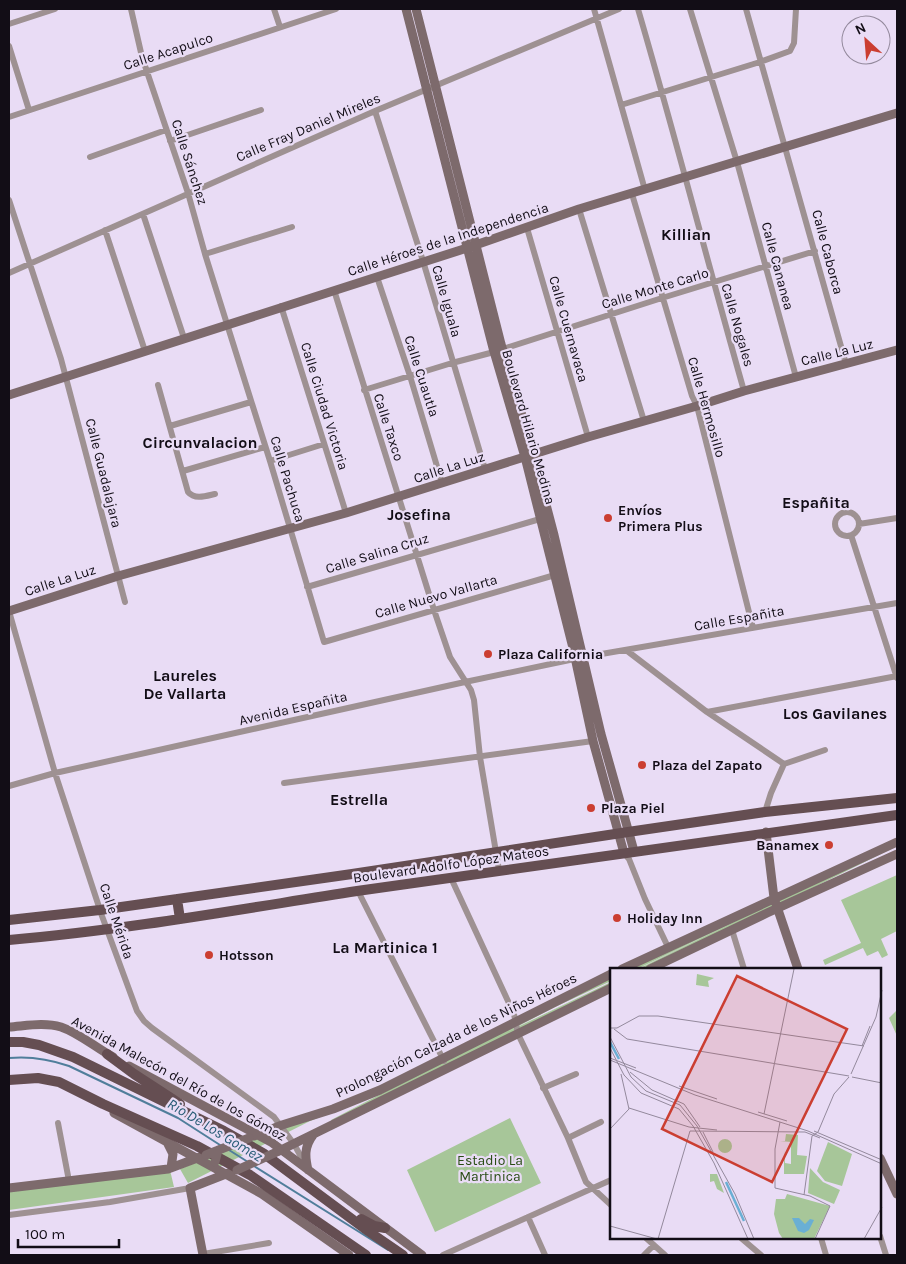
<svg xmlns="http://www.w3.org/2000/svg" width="906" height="1264" viewBox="0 0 906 1264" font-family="Karla,sans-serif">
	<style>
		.green { fill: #a7c699 }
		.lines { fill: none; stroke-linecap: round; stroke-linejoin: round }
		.stream { stroke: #507e9b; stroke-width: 2 }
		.street { stroke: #9e9192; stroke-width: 6 }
		.secondary { stroke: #7d6a6c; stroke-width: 9 }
		.primary { stroke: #654e52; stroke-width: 10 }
		.secondary-bridge { stroke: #7d6a6c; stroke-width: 9 }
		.poi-dot { fill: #cb3e31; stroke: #e9dcf5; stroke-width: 2 }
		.labels { text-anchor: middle; stroke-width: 4.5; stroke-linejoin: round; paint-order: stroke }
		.street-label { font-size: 14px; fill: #120d16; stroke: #e9dcf5 }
		.poi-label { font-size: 14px; font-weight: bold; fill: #120d16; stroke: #e9dcf5; text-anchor: start }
		.park-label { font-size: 14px; fill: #284c13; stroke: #e9dcf5 }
		.water-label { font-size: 15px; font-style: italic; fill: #265b75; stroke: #e9dcf5 }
		.quarter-label { font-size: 16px; font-weight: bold; fill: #120d16; stroke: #e9dcf5 }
		.inset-river { fill: none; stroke: #6aafd4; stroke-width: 2.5 }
		.inset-road { fill: none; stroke: #93899c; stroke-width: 1 }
		.view { fill: #cb3e31; fill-opacity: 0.15; stroke: #cb3e31; stroke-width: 2.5 }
		.inset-edge { fill: none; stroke: #120d16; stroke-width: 2.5 }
	</style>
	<rect width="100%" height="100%" fill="#e9dcf5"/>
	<!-- green -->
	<path class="green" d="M897 846 649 969H638L794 893 637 969H624Z
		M897 875V931L881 939 888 955 882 958 878 951 867 956 863 948 825 965 823 960 861 943 841 900Z
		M611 975V981L555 1007 507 1032 611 982V987L332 1122 331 1120 404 1082 367 1099 310 1121 188 1183 180 1169 369 1091Z
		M896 1011 897 1013V1036L889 1018Z
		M510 1118 541 1183 435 1232 407 1170Z
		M170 1170 174 1187 9 1210V1191Z"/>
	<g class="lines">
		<!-- stream -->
		<path class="stream" d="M9 1058C30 1056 49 1059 69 1066L178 1118 220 1145
			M229 1150 248 1162
			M254 1166 388 1250"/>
		<!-- street -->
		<path class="street" d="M131 9 142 57 188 193 205 254 270 461 324 642 555 575
			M274 9 280 27
			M594 9 645 190
			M638 9C675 135 708 264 744 391
			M690 9 737 162 796 377
			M746 9 846 364
			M9 24 55 9
			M9 46 29 110
			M621 105 760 62 790 51 794 43 796 9
			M375 111 423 261 485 469
			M9 117 336 9
			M170 141 261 110
			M90 157 166 130
			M632 194 692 396 697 406 753 628
			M9 200 61 359 125 602
			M579 209 644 421
			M143 214 184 338
			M527 228 588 437
			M105 230 145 351
			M205 254 292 227
			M9 273 375 111 619 9
			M377 277 410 376 442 483
			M334 290 434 610 450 657 471 690 474 700 480 757 499 870
			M281 306 346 513
			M503 349 662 298 815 251
			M158 385 188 492C195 500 206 496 215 494
			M364 390 452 363 494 352
			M170 426 251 402
			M270 461 324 444
			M183 471 265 447
			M835 524a12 12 0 1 1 24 0a12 12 0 1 1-24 0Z
			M859 524 897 518
			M851 535 897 678
			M307 587 540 519
			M9 611 55 773 102 916 137 1011 144 1021 152 1028 274 1117 294 1144 305 1164
			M626 650 707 712 784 764
			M707 712 897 676
			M784 764 825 750
			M284 783 593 741
			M9 786 55 773 465 682 584 657 897 603
			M765 812 771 793 784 764
			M624 853 629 859 645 899 668 947
			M451 878 514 1014 518 1034 568 1138 586 1182 611 1205
			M358 891 444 1061
			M732 930 744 969
			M543 1088 576 1074
			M58 1123 69 1181
			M568 1138 601 1122
			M9 1215 110 1202 190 1188
			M528 1217 545 1255
			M880 1236 886 1255
			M646 1238 665 1255
			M741 1238 761 1255
			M821 1238 826 1255
			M203 1254 269 1243
			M443 1255 611 1180
			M644 1255 654 1245"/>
		<!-- secondary -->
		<path class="secondary" d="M406 9 493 348 525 457 573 648 593 741 624 853
			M416 9 501 344 528 436 554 535 601 734 634 851
			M9 395 467 248 579 209 897 113
			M9 611 118 576 346 513 588 437 697 406 744 391 897 350
			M766 832 774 898 798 969
			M622 969 897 842
			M650 969 767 913 897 854
			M9 1027C25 1026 44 1022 61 1027 79 1033 96 1048 113 1057
			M129 1066 271 1142 422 1255
			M114 1113 262 1194 349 1255
			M254 1136 282 1125 333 1109 380 1090 611 974
			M167 1142 173 1154 171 1168
			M279 1151 611 988
			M880 1158 897 1194
			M308 1170C305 1157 304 1147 313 1135
			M9 1188 168 1169 200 1157
			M203 1255 190 1188 231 1172"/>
		<!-- primary -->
		<path class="primary" d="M177 899 180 919
			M9 920 100 910 352 874 628 832 765 812 897 798
			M9 940C126 930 241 909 357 891 537 864 717 839 897 815
			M9 1042H23L39 1045 73 1057 224 1131 263 1153 368 1231 403 1255
			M107 1054 134 1074 180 1104
			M9 1080 38 1078 59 1082 103 1104 197 1146 250 1175 366 1255
			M361 1219 374 1226 385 1228"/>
		<!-- secondary-bridge -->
		<path class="secondary-bridge" d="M206 1155 249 1138
			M215 1162 218 1150
			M237 1170 279 1151"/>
	</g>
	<!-- markers -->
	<g class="poi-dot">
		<circle cx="608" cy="518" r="5"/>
		<circle cx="488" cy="654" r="5"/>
		<circle cx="642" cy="765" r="5"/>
		<circle cx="591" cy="808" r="5"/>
		<circle cx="829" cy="845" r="5"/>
		<circle cx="617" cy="918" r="5"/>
		<circle cx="209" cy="955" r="5"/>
	</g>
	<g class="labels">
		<!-- street labels -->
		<g class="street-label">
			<text transform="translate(168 51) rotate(-18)" y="5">Calle Acapulco</text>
			<text transform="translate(308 127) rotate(-23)" y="5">Calle Fray Daniel Mireles</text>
			<text transform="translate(190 162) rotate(72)" y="5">Calle Sánchez</text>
			<text transform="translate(448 239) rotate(-18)" y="5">Calle Héroes de la Independencia</text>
			<text transform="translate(828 252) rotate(75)" y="5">Calle Caborca</text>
			<text transform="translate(778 266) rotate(75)" y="5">Calle Cananea</text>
			<text transform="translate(655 288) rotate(-17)" y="5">Calle Monte Carlo</text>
			<text transform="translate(447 301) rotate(74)" y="5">Calle Iguala</text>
			<text transform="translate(738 325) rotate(74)" y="5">Calle Nogales</text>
			<text transform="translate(569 329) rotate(74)" y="5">Calle Cuernavaca</text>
			<text transform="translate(837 352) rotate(-14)" y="5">Calle La Luz</text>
			<text transform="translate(422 376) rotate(72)" y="5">Calle Cuautla</text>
			<text transform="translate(325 406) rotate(73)" y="5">Calle Ciudad Victoria</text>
			<text transform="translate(707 407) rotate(74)" y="5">Calle Hermosillo</text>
			<text transform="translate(389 427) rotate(72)" y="5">Calle Taxco</text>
			<text transform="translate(529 427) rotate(74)" y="5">Boulevard Hilario Medina</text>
			<text transform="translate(449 467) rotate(-18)" y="5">Calle La Luz</text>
			<text transform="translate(104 473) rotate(76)" y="5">Calle Guadalajara</text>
			<text transform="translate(288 479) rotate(73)" y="5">Calle Pachuca</text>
			<text transform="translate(377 553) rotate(-17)" y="5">Calle Salina Cruz</text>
			<text transform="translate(60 580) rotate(-18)" y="5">Calle La Luz</text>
			<text transform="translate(436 596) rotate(-16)" y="5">Calle Nuevo Vallarta</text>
			<text transform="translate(739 618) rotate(-10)" y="5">Calle Españita</text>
			<text transform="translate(293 708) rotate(-13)" y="5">Avenida Españita</text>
			<text transform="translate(451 864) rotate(-8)" y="5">Boulevard Adolfo López Mateos</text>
			<text transform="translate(117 921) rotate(71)" y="5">Calle Mérida</text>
			<text transform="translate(456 1035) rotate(-26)" y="5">Prolongación Calzada de los Niños Héroes</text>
			<text transform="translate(179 1078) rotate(29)" y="5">Avenida Malecón del Río de los Gómez</text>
		</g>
		<!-- poi labels -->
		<g class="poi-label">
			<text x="618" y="515">Envíos<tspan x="618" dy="16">Primera Plus</tspan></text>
			<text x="498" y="659">Plaza California</text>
			<text x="652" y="770">Plaza del Zapato</text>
			<text x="601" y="813">Plaza Piel</text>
			<text x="819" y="850" text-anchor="end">Banamex</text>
			<text x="627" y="923">Holiday Inn</text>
			<text x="219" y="960">Hotsson</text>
		</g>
		<!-- park labels -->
		<g class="park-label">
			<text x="490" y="1165">Estadio La<tspan x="490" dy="16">Martinica</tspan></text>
		</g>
		<!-- water labels -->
		<g class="water-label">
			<text transform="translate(215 1130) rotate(31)" y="5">Rio De Los Gomez</text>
		</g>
		<!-- quarter labels -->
		<g class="quarter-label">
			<text x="686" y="240">Killian</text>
			<text x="200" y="448">Circunvalacion</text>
			<text x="816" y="508">Españita</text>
			<text x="419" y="520">Josefina</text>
			<text x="185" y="681">Laureles<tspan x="185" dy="18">De Vallarta</tspan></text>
			<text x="835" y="719">Los Gavilanes</text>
			<text x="359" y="805">Estrella</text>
			<text x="385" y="953">La Martinica 1</text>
		</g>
	</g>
	<!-- overview -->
	<g transform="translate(610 968)">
		<rect width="271" height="271" fill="#e9dcf5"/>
		<path d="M87 6 104 10 98 13 99 19 86 17ZM176 166 188 167 187 187 197 188 194 206H174V183L175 195 181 196V174L170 173H175ZM108 178a7 7 0 1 1 14 0a7 7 0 1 1-14 0ZM218 174 242 186 232 218 215 213 207 203ZM200 200 213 214 230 222 224 236 198 225ZM100 206H107L114 225 107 221 104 213 100 214ZM177 226 220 238 204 271H173L169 265 164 246 166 231H175Z" fill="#a7c699"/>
		<path d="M182 250H189L195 256 200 251 204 252 199 262 194 265 188 263Z" fill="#6aafd4"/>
		<path class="inset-river" d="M0 74 9 91M116 214 134 253"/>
		<path class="inset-road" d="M0 60H7L29 48H48L254 78M4 61 17 71 239 108M0 69 21 109 36 123 70 137 87 158 125 226 144 271M252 78 260 58M0 80 14 107 31 125 69 141 83 158 104 195 138 271M0 90 26 100M0 92 85 127 198 163 272 196M20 104 42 122 74 136 90 159M241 106 266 49 272 22M242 109 272 115M69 118 107 131M19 140 79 159 107 162M148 144 177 153M154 146 184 1M170 154 165 181V220L200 228 220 238 205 271M0 161 19 141 11 106M204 163 272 192M93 164 103 184M194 227 202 168 208 164 224 126 239 109M0 258 47 271M48 271 80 163 195 164 210 170M254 271 272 239"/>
		<path class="view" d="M127 8 237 61 162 214 52 161Z"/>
		<rect width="271" height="271" class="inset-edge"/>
	</g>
	<!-- border -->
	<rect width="906" height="1264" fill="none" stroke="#120d16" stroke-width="20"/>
	<!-- north arrow -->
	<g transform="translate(866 40) rotate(334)"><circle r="24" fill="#e9dcf5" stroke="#93899c"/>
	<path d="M0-4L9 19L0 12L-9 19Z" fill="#cb3e31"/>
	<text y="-8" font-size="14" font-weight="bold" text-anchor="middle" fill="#120d16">N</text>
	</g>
	<!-- scale -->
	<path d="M18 1239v8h101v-8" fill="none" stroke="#120d16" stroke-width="2.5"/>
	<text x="25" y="1239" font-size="15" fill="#120d16" stroke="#e9dcf5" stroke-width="4" paint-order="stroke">100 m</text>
</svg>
